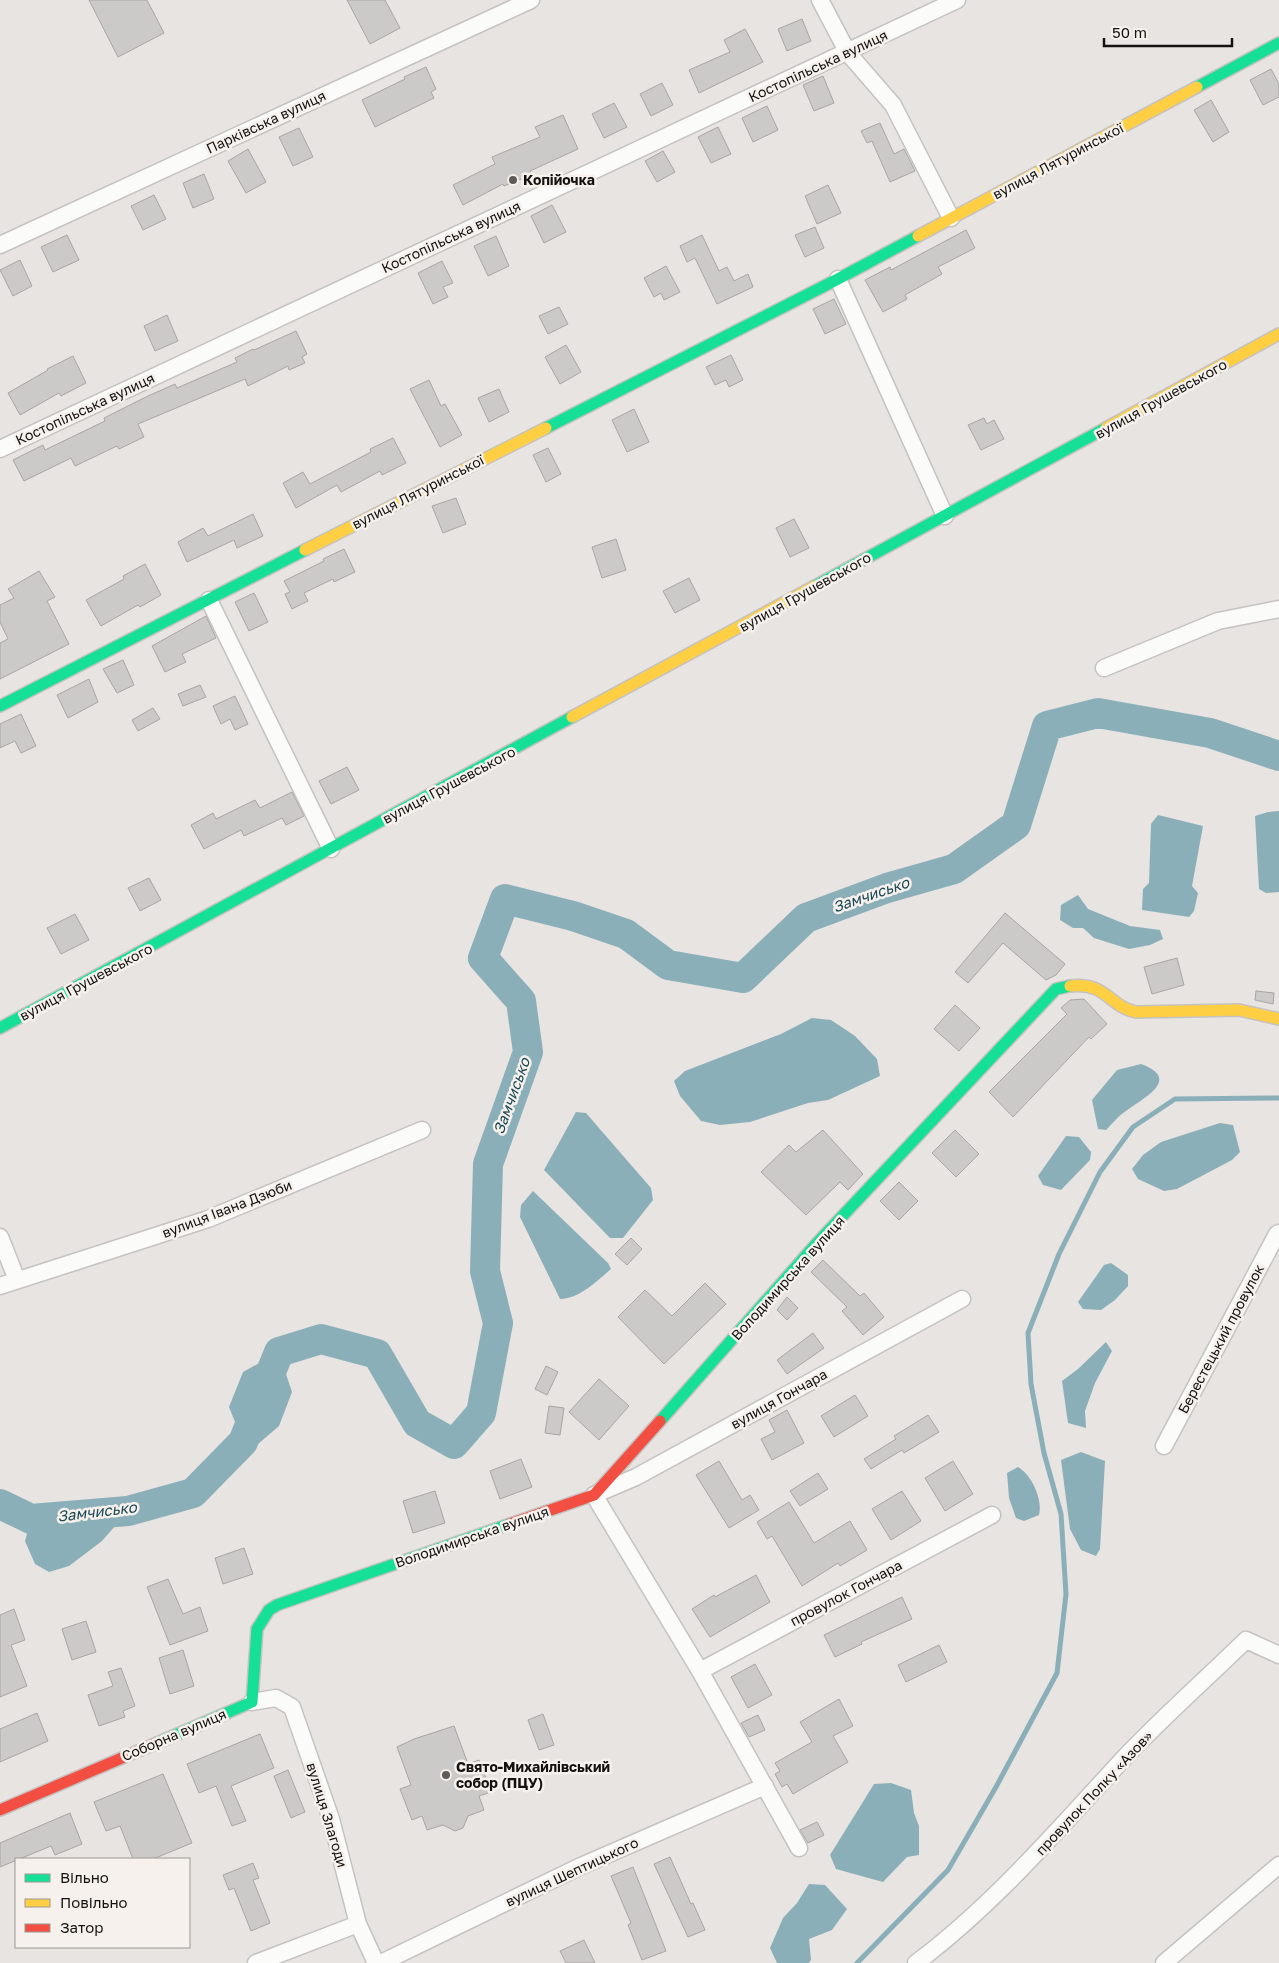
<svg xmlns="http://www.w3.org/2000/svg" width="1279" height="1963" viewBox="0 0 1279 1963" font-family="'Golos Text',sans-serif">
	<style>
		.water { fill: #8bafb9 }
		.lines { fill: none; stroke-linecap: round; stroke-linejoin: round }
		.stream { stroke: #8bafb9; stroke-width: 5 }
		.river { stroke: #8bafb9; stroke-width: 30 }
		.building { fill: #cccac8; stroke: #a8a5a3 }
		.street-casing { stroke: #c5c2c0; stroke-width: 19 }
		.fast-casing { stroke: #c5c2c0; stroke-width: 14 }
		.slow-casing { stroke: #c5c2c0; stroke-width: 14 }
		.jam-casing { stroke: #c5c2c0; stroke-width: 14 }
		.street { stroke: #fbfbfa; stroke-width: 16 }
		.fast { stroke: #16e098; stroke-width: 11 }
		.slow { stroke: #ffcf43; stroke-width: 11 }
		.jam { stroke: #f24e42; stroke-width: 11 }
		.poi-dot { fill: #5e5c59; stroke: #f6f1ec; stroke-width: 2 }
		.labels { text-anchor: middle; stroke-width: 5; stroke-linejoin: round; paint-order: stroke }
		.street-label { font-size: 14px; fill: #141210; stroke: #f6f1ec }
		.poi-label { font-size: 14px; font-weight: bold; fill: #141210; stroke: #f6f1ec; text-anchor: start }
		.water-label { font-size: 15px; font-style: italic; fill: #194855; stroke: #f6f1ec }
	</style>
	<rect width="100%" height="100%" fill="#e7e4e1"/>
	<!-- water -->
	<path class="water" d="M1279 811V892L1266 893 1259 889 1255 816 1268 812Z
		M1158 815 1203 826 1192 886 1198 893 1194 911 1189 917 1142 910 1143 889 1149 883 1151 824Z
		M1078 895 1088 909 1130 926 1160 930 1163 939 1150 945 1129 949 1094 938 1083 928H1073L1060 920 1061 905Z
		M812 1018 831 1020 855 1036 877 1059 880 1076 828 1100 808 1103 750 1122 720 1125 701 1121 680 1096 674 1081 685 1071 781 1034Z
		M1141 1064C1182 1079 1144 1098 1126 1111 1118 1116 1112 1124 1106 1130L1098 1129 1092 1100 1117 1070Z
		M576 1112 586 1113 651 1188 653 1200 623 1238H610L544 1170Z
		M1220 1123 1233 1125 1240 1152 1232 1160 1177 1189 1164 1191 1138 1179 1132 1169 1143 1155 1161 1142Z
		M1066 1136 1079 1137 1091 1152 1090 1160 1061 1190 1043 1185 1038 1176Z
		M533 1191 608 1263 611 1269C597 1281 579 1299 560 1299L520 1217 521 1205Z
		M1111 1263 1128 1275V1286L1115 1300 1101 1310 1083 1309 1078 1302 1104 1265Z
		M1106 1342 1112 1351 1095 1383 1085 1411 1086 1428 1068 1423 1062 1381 1078 1369Z
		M279 1352 285 1360V1371L292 1392 279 1426 250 1451 243 1442 229 1407 243 1372Z
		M1081 1452 1105 1461 1100 1549 1096 1556 1081 1550 1070 1529 1061 1460Z
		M1018 1467C1032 1475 1043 1500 1039 1515L1024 1521 1016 1518 1009 1498 1007 1473Z
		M88 1507 128 1511 102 1541 69 1566 49 1572 35 1564 25 1541 31 1519Z
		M891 1783 911 1790 914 1813 919 1826V1855L907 1857 883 1882 836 1869 830 1855 874 1784Z
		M809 1884 825 1885 847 1909 832 1930 809 1939 811 1960 809 1963H777L770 1948 783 1918 797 1903Z"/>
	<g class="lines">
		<!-- stream -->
		<path class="stream" d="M857 1963 948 1870 996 1787 1057 1673 1066 1594 1061 1514 1044 1453 1031 1384 1028 1333 1059 1254 1100 1172 1133 1127 1175 1099 1279 1098"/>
		<!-- river -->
		<path class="river" d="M0 1504 31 1519 128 1511 193 1493 243 1442 279 1352 321 1339 377 1354 417 1423 454 1444 481 1413 498 1323 485 1271 488 1164 528 1052 521 1001 483 958 505 899 573 916 626 934 668 965 743 978 806 918 887 888 954 869 1016 825 1047 726 1098 713 1210 733 1279 756"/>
	</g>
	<!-- building -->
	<path class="building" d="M89 0H147L164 33 118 57Z
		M347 0H385L400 28 370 44Z
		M802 19 811 41 787 51 778 29Z
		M745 29 763 62 699 93 689 70 730 52 724 40Z
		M426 67 436 89 431 92 434 98 375 127 362 100 405 79 404 77Z
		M1271 69 1279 84V97L1263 105 1250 80Z
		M823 76 834 103 814 111 803 85Z
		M662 83 673 105 651 116 640 94Z
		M1211 100 1229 132 1213 142 1194 110Z
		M614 103 627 127 604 138 592 114Z
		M767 106 778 130 753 142 742 118Z
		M563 115 578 149 530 171 531 175 504 186 503 184 463 205 453 185 495 164 492 157 540 137 535 127Z
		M880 123 894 154 904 149 915 171 890 182 872 141 867 143 861 131Z
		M718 127 731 154 711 163 698 137Z
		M299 128 313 157 293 166 279 137Z
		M248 149 266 182 246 193 228 161Z
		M663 151 675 172 657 182 645 161Z
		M204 174 214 199 193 208 183 183Z
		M828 185 841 213 817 224 805 196Z
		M154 195 166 219 143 230 131 206Z
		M552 205 566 232 544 243 531 216Z
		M815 227 824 248 805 257 795 235Z
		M966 230 975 248 938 267 942 274 905 295 907 299 883 312 865 280 890 267 891 270Z
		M67 235 79 260 53 272 41 247Z
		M702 235 719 271 727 267 734 281 748 274 753 287 717 304 695 258 687 262 680 246Z
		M496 236 509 266 488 276 474 246Z
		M20 260 32 286 13 296 0 270Z
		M442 261 453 283 443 287 448 297 433 304 418 273Z
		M666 266 680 292 664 300 661 293 654 297 644 278Z
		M834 299 846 324 825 334 813 309Z
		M559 307 568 324 548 334 539 316Z
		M167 315 178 341 155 351 144 326Z
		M296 331 307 354 302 357 305 363 289 370 288 366 248 386 245 379 138 424 144 437 119 449 117 446 75 466 71 458 24 481 13 460 43 445 45 450 105 421 104 418 148 396 175 384 177 388 237 362 235 358 253 349 254 350Z
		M566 345 581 372 560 384 545 357Z
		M731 355 743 380 729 387 726 380 715 385 706 367Z
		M73 356 86 383 61 396 59 393 20 415 8 393 48 370 47 369Z
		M429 380 441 406 445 404 462 435 440 447 410 389Z
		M499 389 509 412 489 422 478 398Z
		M634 409 649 442 627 452 612 420Z
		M984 418 987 424 994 420 1004 439 981 450 968 425Z
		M393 438 406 463 382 475 380 471 341 492 337 485 296 508 283 483 303 472 310 484 371 452 370 449Z
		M548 448 561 474 546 482 533 455Z
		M456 498 466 524 443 533 432 506Z
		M253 514 263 536 237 548 234 540 187 562 178 542 203 528 208 536Z
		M794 519 809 548 790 557 776 528Z
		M616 539 626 570 602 578 592 547Z
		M344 549 355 572 334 582 333 579 304 593 308 601 292 609 285 594 290 592 284 581 324 561 323 559Z
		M145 564 161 595 140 607 138 605 101 626 86 600 124 579 123 576Z
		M39 571 55 597 47 601 69 644 0 679V643L8 639 0 622V605L14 598 8 589Z
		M689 578 700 600 675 613 663 591Z
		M254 593 268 622 249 631 235 602Z
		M206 616 216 638 182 654 186 662 165 672 152 646Z
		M123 660 134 685 117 693 103 669Z
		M89 679 98 702 68 718 57 695Z
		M200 685 206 697 183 706 178 694Z
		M235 696 248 724 235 730 230 719 221 724 213 706Z
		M153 708 160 719 138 731 132 720Z
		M21 714 36 746 21 753 15 741 0 748V724Z
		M347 767 359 790 331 804 319 781Z
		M292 792 304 816 286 825 282 818 244 836 241 830 204 849 191 825 213 813 216 819 255 800 260 808Z
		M149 878 161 900 140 911 128 888Z
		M1005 913 1065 964 1056 975 1046 980 1003 943 968 983 955 972Z
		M75 914 89 940 61 954 47 928Z
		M1177 958 1184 985 1152 994 1144 967Z
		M1256 991 1274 993 1273 1004 1255 1000Z
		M1084 999 1107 1024 1091 1039 1089 1037 1013 1117 989 1092 1067 1014 1061 1008 1070 1000Z
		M955 1005 980 1028 959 1051 934 1029Z
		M823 1130 863 1174 848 1190 840 1182 806 1215 761 1172 789 1145 796 1152Z
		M955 1130 979 1154 956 1177 932 1153Z
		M899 1182 918 1201 899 1220 880 1201Z
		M631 1238 642 1249 627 1265 615 1254Z
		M823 1260 860 1296 864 1293 884 1317 863 1335 842 1311 847 1307 811 1272Z
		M705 1283 726 1304 664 1364 618 1317 645 1290 672 1316Z
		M787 1297 798 1308 787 1320 777 1310Z
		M813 1333 824 1348 787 1374 777 1360Z
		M546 1366 558 1372 547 1395 535 1389Z
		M599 1379 629 1406 599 1440 569 1412Z
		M855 1395 868 1416 834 1437 821 1416Z
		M549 1406 564 1408 560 1435 545 1433Z
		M787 1410 804 1443 772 1460 761 1439 775 1432 769 1420Z
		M928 1415 939 1432 904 1453 902 1450 871 1469 864 1459 896 1439 894 1436Z
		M521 1459 532 1487 500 1499 490 1471Z
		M719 1461 742 1500 750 1495 759 1510 729 1528 696 1475Z
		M953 1461 973 1494 945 1511 925 1478Z
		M818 1473 828 1489 800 1506 790 1491Z
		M435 1491 445 1523 413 1533 403 1501Z
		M902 1491 921 1521 891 1540 872 1509Z
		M789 1502 814 1543 850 1521 867 1550 840 1566 838 1563 802 1586 772 1536 767 1539 757 1522Z
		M244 1548 253 1574 223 1584 215 1558Z
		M756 1575 770 1602 710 1637 692 1609 714 1595 715 1597Z
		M168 1579 183 1614 200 1607 208 1631 170 1645 147 1587Z
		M902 1597 912 1619 861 1642 862 1644 835 1657 824 1635Z
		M14 1609 25 1640 11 1645 27 1686 0 1697V1615Z
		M86 1621 96 1652 72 1660 62 1629Z
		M939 1645 947 1662 906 1682 898 1665Z
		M183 1650 194 1686 170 1694 159 1658Z
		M755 1664 772 1695 748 1708 731 1677Z
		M121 1668 135 1706 123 1711 125 1717 99 1726 88 1695 113 1686 108 1672Z
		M839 1699 853 1726 833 1736 848 1762 793 1794 787 1784 782 1787 775 1774 780 1771 775 1763 812 1742 800 1722Z
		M37 1713 48 1741 0 1762V1729Z
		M543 1714 554 1745 539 1750 528 1720Z
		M758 1715 765 1730 749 1737 741 1723Z
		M454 1726 468 1764 479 1760 491 1792 479 1796 484 1810 468 1816 463 1828 455 1831 443 1825 427 1830 422 1816 412 1820 400 1789 411 1785 397 1747 414 1739Z
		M260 1734 274 1768 231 1786 246 1821 232 1826 216 1786 199 1793 187 1764Z
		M288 1770 305 1812 291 1818 274 1776Z
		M163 1774 192 1843 153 1859H133L120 1826 106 1831 94 1802Z
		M70 1813 82 1844 55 1855 51 1846 0 1867V1843Z
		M817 1822 824 1835 808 1843 800 1830Z
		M670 1857 691 1904 693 1903 705 1930 688 1937 654 1864Z
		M253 1863 259 1878 253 1880 270 1923 251 1931 234 1888 229 1890 223 1875Z
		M633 1867 666 1951 642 1960 628 1925 631 1923 611 1876Z
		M584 1940 595 1963H566L560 1951Z"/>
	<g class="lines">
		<!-- street casing -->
		<g class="street-casing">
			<path id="street" d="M820 0 848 53 893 105 951 218
				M0 245 531 0
				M838 279 945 516
				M0 449 957 0
				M209 600 331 849
				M1104 668 1218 621 1279 609
				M0 1237 17 1280
				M0 1286 208 1219 422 1130
				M1164 1446 1277 1234 1279 1233
				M700 1671 992 1515
				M252 1702 276 1698 292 1707 331 1819 358 1924 376 1963
				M799 1848 700 1671 594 1495 636 1477 962 1299
				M256 1963 358 1924
				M381 1963 581 1866 765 1786
				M916 1963C995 1904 1059 1828 1126 1756 1164 1716 1206 1679 1246 1640L1279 1655
				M1164 1963 1279 1865"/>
		</g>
		<!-- fast casing -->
		<g class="fast-casing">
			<path id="fast" d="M1197 87 1279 43
				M546 428 838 279 918 236
				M815 586 1106 428
				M0 706 305 550
				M0 1028 572 717
				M660 1421 818 1242 1056 989 1070 986
				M157 1743 252 1702 257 1629 269 1610 277 1605 510 1524"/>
		</g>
		<!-- slow casing -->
		<g class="slow-casing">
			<path id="slow" d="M918 236 1197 87
				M1106 428 1279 334
				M305 550 546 428
				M572 717 815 586
				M1070 986C1107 982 1108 1006 1136 1012L1239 1010 1279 1019"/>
		</g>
		<!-- jam casing -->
		<g class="jam-casing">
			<path id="jam" d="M510 1524 594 1495 660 1421
				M0 1810 157 1743"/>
		</g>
		<!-- street -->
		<use href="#street" class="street"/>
		<!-- fast -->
		<use href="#fast" class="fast"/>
		<!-- slow -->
		<use href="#slow" class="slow"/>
		<!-- jam -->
		<use href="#jam" class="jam"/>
	</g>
	<!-- markers -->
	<g class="poi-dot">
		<circle cx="513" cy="180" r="5"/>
		<circle cx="446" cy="1775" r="5"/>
	</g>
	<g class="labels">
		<!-- street labels -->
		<g class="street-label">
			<text transform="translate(818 66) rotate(-25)" y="5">Костопільська вулиця</text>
			<text transform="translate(266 122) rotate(-25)" y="5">Парківська вулиця</text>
			<text transform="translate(1058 161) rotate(-28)" y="5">вулиця Лятуринської</text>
			<text transform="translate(451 237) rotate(-25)" y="5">Костопільська вулиця</text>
			<text transform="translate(1161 399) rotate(-29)" y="5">вулиця Грушевського</text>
			<text transform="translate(85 409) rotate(-25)" y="5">Костопільська вулиця</text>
			<text transform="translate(418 492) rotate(-27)" y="5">вулиця Лятуринської</text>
			<text transform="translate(805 592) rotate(-29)" y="5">вулиця Грушевського</text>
			<text transform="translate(449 785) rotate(-28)" y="5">вулиця Грушевського</text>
			<text transform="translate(86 982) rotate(-28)" y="5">вулиця Грушевського</text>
			<text transform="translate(227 1209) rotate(-21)" y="5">вулиця Івана Дзюби</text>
			<text transform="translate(788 1278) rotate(-48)" y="5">Володимирська вулиця</text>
			<text transform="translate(1221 1339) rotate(-62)" y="5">Берестецький провулок</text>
			<text transform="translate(779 1399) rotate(-29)" y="5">вулиця Гончара</text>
			<text transform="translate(472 1537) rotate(-19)" y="5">Володимирська вулиця</text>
			<text transform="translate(846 1593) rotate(-28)" y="5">провулок Гончара</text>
			<text transform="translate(174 1735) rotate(-23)" y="5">Соборна вулиця</text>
			<text transform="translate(1094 1793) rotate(-47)" y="5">провулок Полку «Азов»</text>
			<text transform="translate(327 1815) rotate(73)" y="5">вулиця Злагоди</text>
			<text transform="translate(572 1872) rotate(-25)" y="5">вулиця Шептицького</text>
		</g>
		<!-- poi labels -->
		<g class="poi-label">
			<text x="523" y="185">Копійочка</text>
			<text x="456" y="1772">Свято-Михайлівський<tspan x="456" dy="16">собор (ПЦУ)</tspan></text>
		</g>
		<!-- water labels -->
		<g class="water-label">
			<text transform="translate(871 895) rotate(-19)" y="5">Замчисько</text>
			<text transform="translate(512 1096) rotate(-70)" y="5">Замчисько</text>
			<text transform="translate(97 1512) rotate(-7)" y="5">Замчисько</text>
		</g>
	</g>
	<!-- legend -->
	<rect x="15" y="1858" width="175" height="90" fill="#f6f1ec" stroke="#9c9894"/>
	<rect x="25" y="1874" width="25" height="8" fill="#16e098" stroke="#9c9894"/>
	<text x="60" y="1883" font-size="15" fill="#141210">Вільно</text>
	<rect x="25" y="1899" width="25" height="8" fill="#ffcf43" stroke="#9c9894"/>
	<text x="60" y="1908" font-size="15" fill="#141210">Повільно</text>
	<rect x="25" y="1924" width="25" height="8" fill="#f24e42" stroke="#9c9894"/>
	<text x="60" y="1933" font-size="15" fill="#141210">Затор</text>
	<!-- scale -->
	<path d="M1104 38v8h128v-8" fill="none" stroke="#141210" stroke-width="2.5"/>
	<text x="1112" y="38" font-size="15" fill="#141210" stroke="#f6f1ec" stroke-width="4" paint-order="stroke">50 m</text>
</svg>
